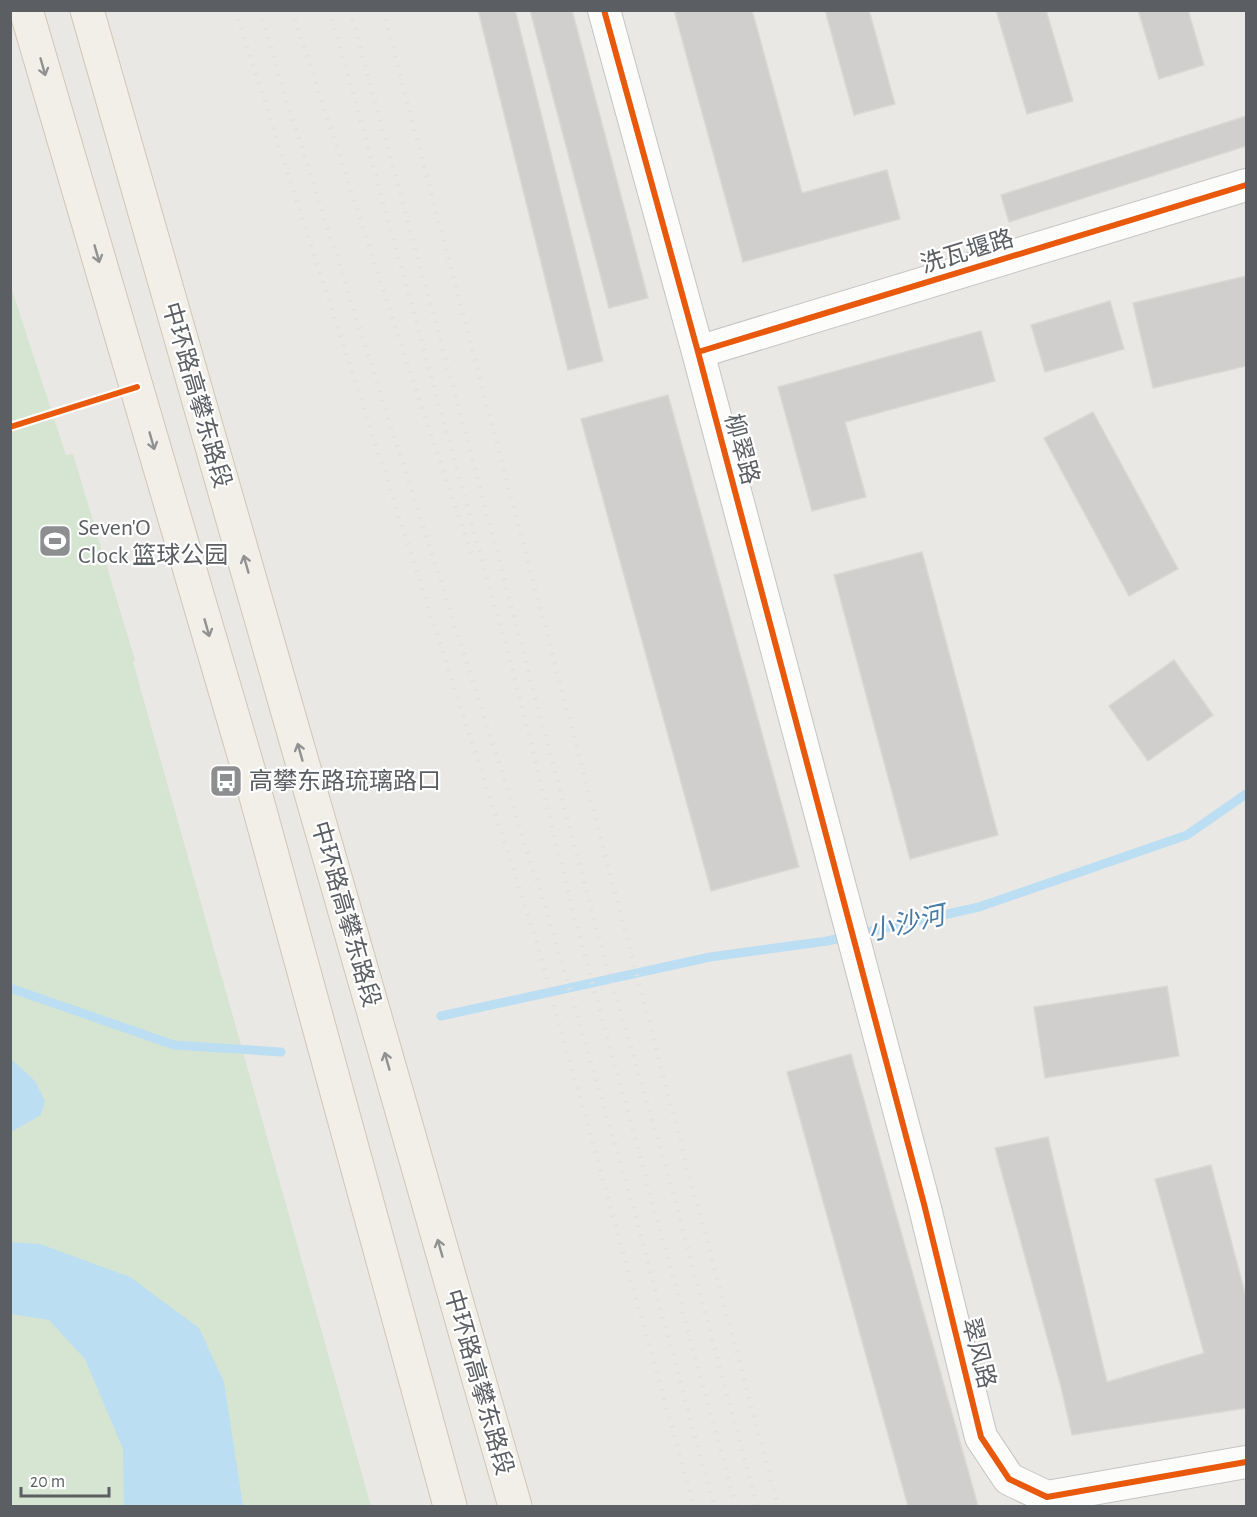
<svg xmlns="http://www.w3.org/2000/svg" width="1257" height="1517" viewBox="0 0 1257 1517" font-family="'Alegreya Sans','Noto Sans SC',sans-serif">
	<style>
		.green { fill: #d5e5d1 }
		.water { fill: #bcdef2 }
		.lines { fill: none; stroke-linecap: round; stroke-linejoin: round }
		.stream { stroke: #bcdef2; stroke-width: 9 }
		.building { fill: #d1cfce; stroke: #d9d8d4; stroke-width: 1.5 }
		.minor-casing { stroke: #c4c4c5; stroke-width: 34 }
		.major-casing { stroke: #d0c6b5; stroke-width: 35 }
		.minor { stroke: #fcfcfb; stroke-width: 32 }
		.major { stroke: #f1efe8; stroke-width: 33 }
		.rail { stroke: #e2e1e1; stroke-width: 4.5; stroke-dasharray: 1.5 8; stroke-linecap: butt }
		.cycleway-casing { stroke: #fff; stroke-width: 10 }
		.cycleway { stroke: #e8590c; stroke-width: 6 }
		.oneway { stroke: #909191 }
		.labels { text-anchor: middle; stroke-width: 4.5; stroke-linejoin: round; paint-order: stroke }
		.street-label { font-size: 24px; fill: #5b5e62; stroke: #fff }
		.poi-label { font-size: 24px; fill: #5b5e62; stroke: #fff; text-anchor: start }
		.water-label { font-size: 26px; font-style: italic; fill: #487ba6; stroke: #fff }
	</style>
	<rect width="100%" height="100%" fill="#eae8e5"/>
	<!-- green -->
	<path class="green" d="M10 284 66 455 73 454 135 660 133 662 371 1506H11Z"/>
	<!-- water -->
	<path class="water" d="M11 1059 35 1081 45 1101 41 1115 11 1132Z
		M11 1242 40 1244 130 1277 199 1328 224 1382 243 1506H124L123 1449 85 1359 49 1320 11 1314Z"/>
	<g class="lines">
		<!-- stream -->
		<path class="stream" d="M10 988 174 1045 281 1052
			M441 1016 710 957 827 941 979 907 1187 835 1246 794"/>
	</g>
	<!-- building -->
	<path class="building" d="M478 10H515L603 361 568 370Z
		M530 10H572L648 298 609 308Z
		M674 10H752L802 193 887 170 900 219 743 262Z
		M825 10H869L895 104 854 115Z
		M996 10H1046L1073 101 1027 114Z
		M1138 10H1188L1204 65 1159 79Z
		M1246 116V146L1009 222 1001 195Z
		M1246 276V366L1153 388 1133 303Z
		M1110 301 1124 349 1045 372 1031 325Z
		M981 331 995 381 845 422 866 497 812 511 778 387Z
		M668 395 799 867 711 891 581 419Z
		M1093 412 1178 569 1129 596 1044 438Z
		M922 552 998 835 910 859 834 575Z
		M1174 660 1213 715 1148 761 1109 706Z
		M1167 986 1179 1056 1045 1078 1034 1007Z
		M851 1054 978 1506H908L787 1072Z
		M1048 1137 1107 1382 1204 1353 1155 1179 1211 1165 1246 1297V1408L1072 1435 1061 1387 995 1148Z"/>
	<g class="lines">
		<!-- minor casing -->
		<g class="minor-casing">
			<path id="minor" d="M604 10 698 352 924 1204 981 1437 1009 1479 1047 1497 1246 1462
				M698 352 1246 185"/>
		</g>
		<!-- major casing -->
		<g class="major-casing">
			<path id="major" d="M26 10 254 789 450 1506
				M87 10 515 1506"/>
		</g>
		<!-- minor -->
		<use href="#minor" class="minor"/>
		<!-- major -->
		<use href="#major" class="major"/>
		<!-- rail -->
		<path class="rail" d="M235 10 536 940 694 1506
			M260 10 283 89 554 935 626 1182 714 1506
			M292 10 417 393 473 558
			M330 10 516 683 577 927 736 1506
			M350 10 457 401 596 927 668 1174 757 1506
			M383 10 688 1170 778 1506"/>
		<!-- cycleway casing -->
		<g class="cycleway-casing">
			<path id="cycleway" d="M604 10 698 352 924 1204 981 1437 1009 1479 1047 1497 1246 1462
				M698 352 1246 185
				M10 427 137 387"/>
		</g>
		<!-- cycleway -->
		<use href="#cycleway" class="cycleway"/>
	</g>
	<!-- one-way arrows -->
	<defs><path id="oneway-shaft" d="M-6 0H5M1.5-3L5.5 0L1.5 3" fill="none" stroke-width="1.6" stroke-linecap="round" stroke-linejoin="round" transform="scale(1.5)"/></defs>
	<g class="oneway">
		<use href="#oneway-shaft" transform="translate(43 67) rotate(74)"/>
		<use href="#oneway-shaft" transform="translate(97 254) rotate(74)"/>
		<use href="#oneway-shaft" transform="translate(152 441) rotate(74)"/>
		<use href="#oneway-shaft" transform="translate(246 564) rotate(-106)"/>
		<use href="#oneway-shaft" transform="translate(207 628) rotate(74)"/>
		<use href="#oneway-shaft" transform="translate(300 752) rotate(-106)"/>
		<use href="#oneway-shaft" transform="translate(387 1061) rotate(-106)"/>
		<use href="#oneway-shaft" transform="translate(440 1248) rotate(-106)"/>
	</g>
	<!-- icons -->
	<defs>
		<g id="stadium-square" transform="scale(1.725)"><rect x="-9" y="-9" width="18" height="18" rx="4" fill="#8d8e90" stroke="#fff"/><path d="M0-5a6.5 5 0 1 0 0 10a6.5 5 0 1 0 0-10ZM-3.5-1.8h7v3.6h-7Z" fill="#fff"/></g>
		<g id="bus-square" transform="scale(1.725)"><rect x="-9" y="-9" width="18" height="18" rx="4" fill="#8d8e90" stroke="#fff"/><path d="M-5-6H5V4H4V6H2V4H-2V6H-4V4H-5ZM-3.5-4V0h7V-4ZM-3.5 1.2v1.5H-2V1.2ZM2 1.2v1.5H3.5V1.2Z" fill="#fff"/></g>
	</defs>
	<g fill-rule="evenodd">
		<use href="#stadium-square" x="55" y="541"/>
		<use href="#bus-square" x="226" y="781"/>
	</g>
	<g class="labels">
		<!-- street labels -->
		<g class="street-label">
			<text transform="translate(967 251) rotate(-17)" y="8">洗瓦堰路</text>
			<text transform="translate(197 395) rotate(74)" y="8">中环路高攀东路段</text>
			<text transform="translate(742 449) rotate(75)" y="8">柳翠路</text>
			<text transform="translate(346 914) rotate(74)" y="8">中环路高攀东路段</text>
			<text transform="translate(979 1353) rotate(76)" y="8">翠风路</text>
			<text transform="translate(479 1382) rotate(74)" y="8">中环路高攀东路段</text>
		</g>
		<!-- poi labels -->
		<g class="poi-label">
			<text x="78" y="535">Seven'O<tspan x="78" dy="28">Clock 篮球公园</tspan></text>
			<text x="249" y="789">高攀东路琉璃路口</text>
		</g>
		<!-- water labels -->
		<g class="water-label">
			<text transform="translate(906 923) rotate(-13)" y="9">小沙河</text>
		</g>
	</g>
	<!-- border -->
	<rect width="1257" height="1517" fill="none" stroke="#5b5e62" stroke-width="24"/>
	<!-- scale -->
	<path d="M21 1487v9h88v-9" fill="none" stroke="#5b5e62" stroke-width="3"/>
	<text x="30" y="1487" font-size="18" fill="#5b5e62" stroke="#ffffff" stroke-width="4.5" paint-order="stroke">20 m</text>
</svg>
